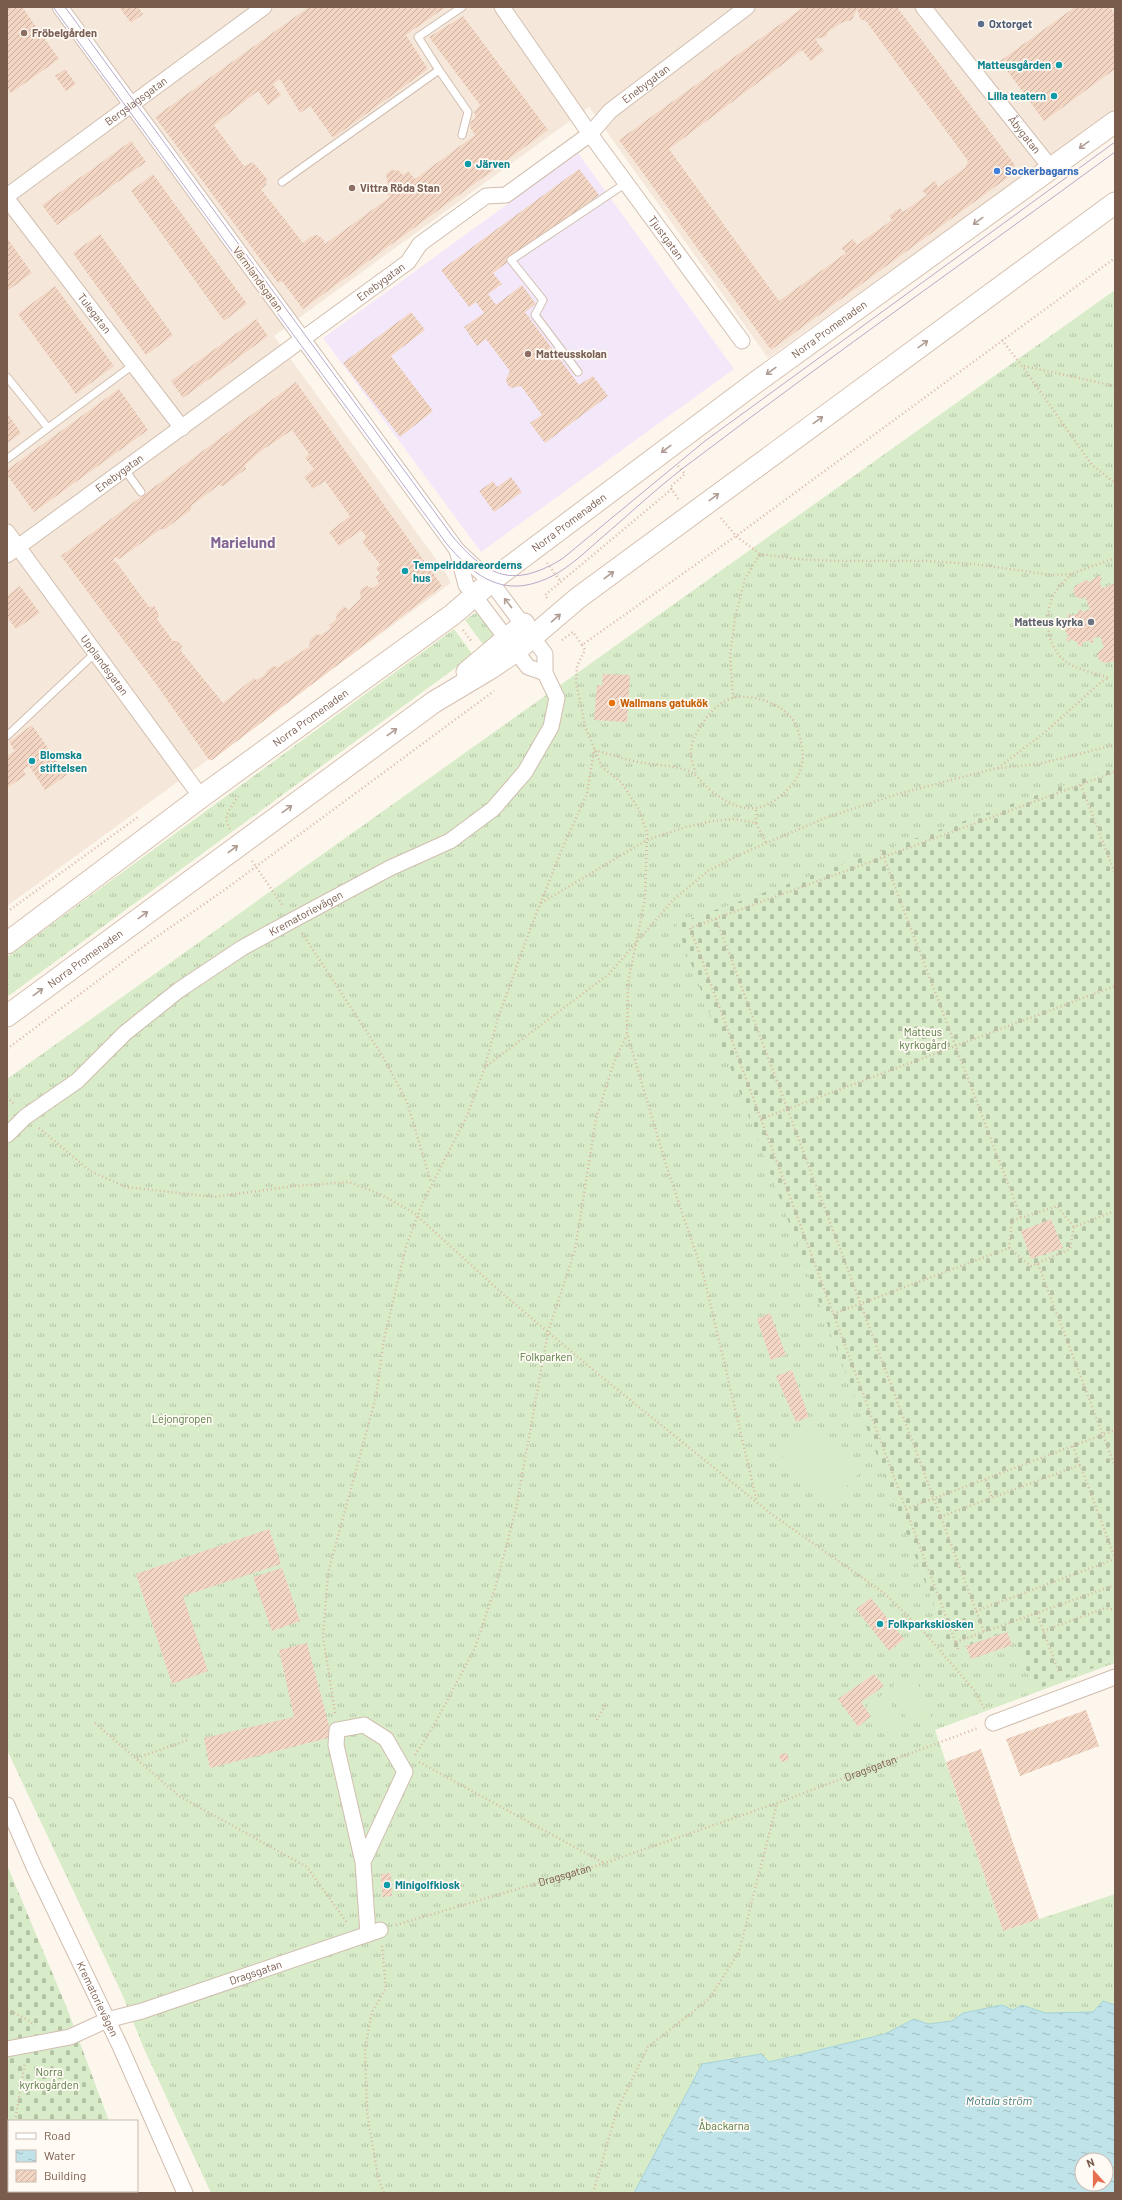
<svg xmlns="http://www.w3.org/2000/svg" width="1122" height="2200" viewBox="0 0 1122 2200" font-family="Barlow,sans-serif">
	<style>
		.residential { fill: #f5e8da }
		.education { fill: #f3e8fa }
		.grass { fill: url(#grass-tufts) }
		.cemetery { fill: url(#cemetery-stones) }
		.pitch { fill: #d8ecc9 }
		.water { fill: url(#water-ripples); stroke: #a5d3da; fill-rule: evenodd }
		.building { fill: url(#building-hatch); fill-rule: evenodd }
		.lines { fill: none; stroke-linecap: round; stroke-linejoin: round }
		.lane-casing { stroke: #d1beb0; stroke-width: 9 }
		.street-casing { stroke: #d1beb0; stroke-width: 17 }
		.secondary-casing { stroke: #d6c0b0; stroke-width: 23 }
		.path { stroke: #d9b8a5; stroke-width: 2.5; stroke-dasharray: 1 3; stroke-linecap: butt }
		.lane { stroke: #fff; stroke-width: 7 }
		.street { stroke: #fff; stroke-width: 15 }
		.secondary { stroke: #fff; stroke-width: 21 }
		.tram { stroke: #b9a8c9; stroke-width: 1 }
		.oneway { stroke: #af9d94 }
		.service-dot { fill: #5c6f8a; stroke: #fffaf3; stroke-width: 1.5 }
		.education-dot { fill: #8d6e63; stroke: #fffaf3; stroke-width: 1.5 }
		.culture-dot { fill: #0f9aa8; stroke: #fffaf3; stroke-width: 1.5 }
		.shop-dot { fill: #3f7fe0; stroke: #fffaf3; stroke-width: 1.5 }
		.worship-dot { fill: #6b7280; stroke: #fffaf3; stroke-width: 1.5 }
		.food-dot { fill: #e8710a; stroke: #fffaf3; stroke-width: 1.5 }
		.labels { text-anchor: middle; stroke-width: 3.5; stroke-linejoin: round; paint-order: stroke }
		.service-label { font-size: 11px; font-weight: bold; fill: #4e5e75; stroke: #fffaf3; text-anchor: start }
		.education-label { font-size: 11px; font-weight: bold; fill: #785e54; stroke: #fffaf3; text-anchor: start }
		.culture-label { font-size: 11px; font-weight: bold; fill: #0d838f; stroke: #fffaf3; text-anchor: start }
		.street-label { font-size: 11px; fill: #7a5c4d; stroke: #fffaf3 }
		.shop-label { font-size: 11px; font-weight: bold; fill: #366cbe; stroke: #fffaf3; text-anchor: start }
		.worship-label { font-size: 11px; font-weight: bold; fill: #5b616d; stroke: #fffaf3; text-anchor: end }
		.food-label { font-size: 11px; font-weight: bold; fill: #c56008; stroke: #fffaf3; text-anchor: start }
		.park-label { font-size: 11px; fill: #537a41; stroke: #fffaf3 }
		.water-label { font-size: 12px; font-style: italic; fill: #437c86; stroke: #fffaf3 }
		.district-label { font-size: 15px; font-weight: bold; fill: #846695; stroke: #fffaf3 }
	</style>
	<defs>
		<pattern id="grass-tufts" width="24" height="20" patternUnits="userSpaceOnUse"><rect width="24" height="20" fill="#d8ecc9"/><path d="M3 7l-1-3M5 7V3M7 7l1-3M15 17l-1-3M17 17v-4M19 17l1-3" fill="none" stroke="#b4c2a5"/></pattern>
		<pattern id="cemetery-stones" width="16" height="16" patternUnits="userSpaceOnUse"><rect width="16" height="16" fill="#d8ecc9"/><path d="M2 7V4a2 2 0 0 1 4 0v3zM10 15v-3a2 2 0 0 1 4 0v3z" fill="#b4c2a5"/></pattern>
		<pattern id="water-ripples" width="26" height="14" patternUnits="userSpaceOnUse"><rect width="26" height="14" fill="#bfe3e8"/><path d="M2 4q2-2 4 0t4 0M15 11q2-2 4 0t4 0" fill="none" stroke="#a0bbbe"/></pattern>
		<pattern id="building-hatch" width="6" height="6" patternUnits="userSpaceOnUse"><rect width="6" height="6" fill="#f3d5c3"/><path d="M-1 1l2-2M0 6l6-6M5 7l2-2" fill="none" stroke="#cab0a1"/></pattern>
	</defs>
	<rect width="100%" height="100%" fill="#fdf6ec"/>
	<!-- residential -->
	<path class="residential" d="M7 7H1115V110L768 358 589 107 274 336 446 573 451 583 7 906Z"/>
	<!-- education -->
	<path class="education" d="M578 153 734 369 481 552 323 338Z"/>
	<!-- grass -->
	<path class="grass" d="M1115 290V1663L935 1730 1003 1931 1115 1894V2005L1104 2001 1093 2012 1045 2013 1022 2005 1013 2010 963 2013 952 2021 928 2024 914 2019 885 2034 769 2062 761 2054 749 2056 907 2193H211L145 2051 122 1994 7 1750V1079Z
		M475 613 479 614 495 635 485 647 465 620Z
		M454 629 473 655 7 997V957Z"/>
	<!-- cemetery -->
	<path class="cemetery" d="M1115 767V1660L1034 1690 1012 1630 951 1651 676 924Z
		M7 1865 67 2008 109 2121H9V2191H134L135 2193H7Z"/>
	<!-- pitch -->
	<path class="pitch" d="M812 1421 865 1467 833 1501 781 1455Z
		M915 1676 931 1717 909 1725 893 1685Z
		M885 1693 903 1725 885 1736 867 1705Z"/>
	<!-- water -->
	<path class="water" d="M1103 2001 1115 2005V2193H634L702 2064 761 2054 769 2062 885 2034 914 2019 928 2024 952 2021 963 2013 1002 2005 1013 2010 1022 2005 1045 2013 1093 2012ZM1082 2160H1106V2184H1082Z"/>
	<!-- building -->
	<path class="building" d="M7 7H22L59 59 11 93 7 88Z
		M119 7H138L143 14 131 23Z
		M309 7H446L406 35 428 69 333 138 310 106 300 113 280 79 273 84 281 95 268 105 258 91 214 125 244 166 253 162 267 179 266 185 261 189 303 243 310 237 317 235 323 239 325 244 390 197 383 188 388 185 386 174 391 170 399 171 403 175 408 171 415 179 475 135 470 127 471 121 476 118 474 112 480 105 429 37 463 16 548 130 303 309 282 281 278 283 155 117Z
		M804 7H897L1015 165 1014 173 771 350 619 140ZM857 9 860 19 866 21 968 161 965 168 938 187 935 181 922 191 927 195 903 212 900 208 895 211 889 216 892 220 857 245 853 239 841 248 846 253 779 301 669 149 802 50 811 61 824 51 815 39 826 37 828 32 841 23 852 20Z
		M1075 7H1110L1115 14V69L1044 121 1000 61Z
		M65 69 76 84 66 91 55 76Z
		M131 141 146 162 57 225 42 205Z
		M579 169 599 195 493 273 502 284 488 294 496 305 522 285 536 304 525 312 579 385 593 376 608 396 545 443 530 423 542 415 521 386 511 388 507 384 506 379 510 371 486 339 477 346 464 327 484 313 476 302 469 307 441 270Z
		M153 174 247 304 224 321 131 191Z
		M100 234 173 335 146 355 73 253Z
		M7 238 32 273 7 291Z
		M55 286 114 366 76 394 18 314Z
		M411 312 425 330 391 356 433 411 400 437 343 363Z
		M256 319 268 336 183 398 171 381Z
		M296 382 442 586 212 760H209L156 684 61 556ZM292 430 309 454 305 458 314 469 304 477 313 489 325 481 350 516 329 532 339 546 361 530 366 536 363 543 380 564 376 568 380 574 376 577 379 584 372 588 367 586 362 588 360 591 361 598 349 610 344 606 337 613 336 620 329 625 331 628 321 635 316 634 310 640 309 647 278 667 273 666 266 671 265 675 256 680 254 678 223 703 181 651 182 646 178 641H173L157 619 159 614 154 606 149 607 117 563 113 561 115 557 119 559 161 529H165L191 510V506L219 485 223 486 246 469 245 465 261 451Z
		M119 389 148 430 34 512 7 475V470Z
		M7 413 21 433 7 443Z
		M511 477 522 492 494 512 479 491 493 481 497 487Z
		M1099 575 1102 579 1100 582 1101 587 1104 588 1115 583V661L1105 663 1099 660 1097 655 1100 650 1104 648 1100 636 1092 639 1094 642 1090 643 1089 640 1082 643V646H1078V643L1071 639 1068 642 1066 639 1068 637 1065 629H1062V625L1066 626 1069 618 1067 615 1069 613 1071 616 1079 613 1078 610 1081 609 1082 612 1090 609 1085 597 1081 599 1075 596 1073 591 1075 586 1086 580 1090 582Z
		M20 586 40 613 16 629 7 617V596Z
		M603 674 630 675 627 722 594 720 597 685 602 686Z
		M32 725 67 775 45 790 29 766 23 770 26 775 7 788V756L15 751 9 742Z
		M1051 1219 1063 1248 1031 1259 1021 1231Z
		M770 1313 786 1355 771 1360 757 1319Z
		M792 1370 809 1417 796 1422 776 1376Z
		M269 1529 281 1564 183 1596 208 1671 172 1684 136 1574Z
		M282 1568 300 1621 272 1631 253 1577Z
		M871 1598 904 1639 889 1651 856 1609Z
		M1007 1632 1012 1645 971 1659 966 1646Z
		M307 1643 332 1737 210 1768 204 1738 294 1717 279 1650Z
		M874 1674 884 1686 861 1702 871 1716 858 1727 838 1699Z
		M1086 1710 1099 1746 1020 1776 1006 1739Z
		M981 1749 1039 1919 1003 1931 946 1762Z
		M787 1753 789 1760 781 1762 779 1755Z
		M391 1873 392 1896 382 1897 381 1874Z"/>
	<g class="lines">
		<!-- lane casing -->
		<g class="lane-casing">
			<path id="lane" d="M439 70 468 112 462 135
				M282 182 439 70 418 37 462 7
				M578 372 535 315 543 300 511 260 626 183
				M7 377 48 428 7 459
				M48 428 133 365
				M125 470 141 492
				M7 736 94 654"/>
		</g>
		<!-- street casing -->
		<g class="street-casing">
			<g id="street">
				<path id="s2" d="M502 7 590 134 742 341"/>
				<path id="s3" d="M923 7 1051 168"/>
				<path id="s4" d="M7 196 264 7"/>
				<path id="s5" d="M7 199 182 428"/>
				<path id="s6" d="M7 532 201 797"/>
				<path d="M457 550 466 585 528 667 545 673"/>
				<path id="s7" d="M7 555 408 262 420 244 486 196 506 195 590 134 610 111 747 7"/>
				<path id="s8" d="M7 1135 25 1117 77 1081 125 1033 179 990 242 948 293 920 390 868 450 841 493 809 525 772 551 727 557 698 545 673V654L491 582 457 550 60 7"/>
				<path d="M993 1723 1115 1677"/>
				<path id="s9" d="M7 1805 34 1867 120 2046 185 2193"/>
				<path d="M363 1862 405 1772 386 1739 364 1725 337 1730 336 1745 363 1862 368 1934"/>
				<path id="s10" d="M7 2049 70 2037 107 2020 142 2011 380 1930"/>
			</g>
		</g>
		<!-- secondary casing -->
		<g class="secondary-casing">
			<g id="secondary">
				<path d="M467 672 524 624"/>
				<path id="s11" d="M7 943 201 797 452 615 500 574 759 380 1115 122"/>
				<path id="s12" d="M7 1016 434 702 491 668 516 651 578 598 1115 203"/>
			</g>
		</g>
		<!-- path -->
		<g class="path">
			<path d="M1002 340 1025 370 1092 465 1115 483"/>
			<path d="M1024 366 1115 386"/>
			<path d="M678 466 685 474 670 487 679 500"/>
			<path d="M721 518 736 536 760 554 797 559 837 561H926L974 564 1052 575 1071 574 1115 558"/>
			<path d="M547 563 561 582"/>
			<path d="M1071 574C1065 581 1057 588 1053 596 1044 617 1046 646 1066 662 1075 669 1098 674 1109 678"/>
			<path d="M547 598 545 595 672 489"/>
			<path d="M463 630 472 642"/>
			<path d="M562 640 573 632 582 645 736 536 1115 258"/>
			<path d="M582 645 585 650 577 666 576 682 585 726 602 767 621 782 638 808 647 832 645 899 628 983 627 1033 667 1168 704 1277 757 1502"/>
			<path d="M733 698 730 655 735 618 745 579 760 554"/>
			<path d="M998 768 1044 733 1101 682 1109 678"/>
			<path d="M1081 785 1115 874"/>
			<path d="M756 823V808"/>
			<path d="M230 829C221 815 232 808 238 796"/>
			<path d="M881 850 1021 1218"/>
			<path d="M252 861 283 906"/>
			<path d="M541 903 647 840 686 827 713 821 734 819 756 823 766 843"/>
			<path d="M7 912 138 817"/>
			<path d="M716 919 984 1632"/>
			<path d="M302 933 382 1055 407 1102 431 1182"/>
			<path d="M7 1049 152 940 223 891 494 691"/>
			<path d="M485 1066 498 1018 531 927 562 849 587 794 594 750C609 754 623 759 638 762 654 765 671 765 686 770 696 773 701 782 709 789 737 812 761 817 788 789 799 778 805 764 802 748 801 741 799 732 796 725 786 705 755 693 733 698 720 701 709 713 702 724 696 733 690 744 691 755 691 761 695 769 696 775"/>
			<path d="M7 1097 14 1104"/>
			<path d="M761 1119 1115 986"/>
			<path d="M39 1128 90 1171 126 1187 214 1197 295 1186 349 1182 380 1194 414 1213 503 1294 598 1374 770 1513 884 1593 924 1632 974 1690 985 1710"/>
			<path d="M1009 1248 1012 1221 1057 1206 1074 1227"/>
			<path d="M1038 1264 1115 1467"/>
			<path d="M833 1314 1009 1248 1031 1266 1070 1249 1074 1227 1115 1211"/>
			<path d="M1073 1446 1115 1558"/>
			<path d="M986 1480 992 1498"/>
			<path d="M906 1509 1115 1430"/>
			<path d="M940 1517 1080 1465"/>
			<path d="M976 1611 1115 1559"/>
			<path d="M1037 1614 1059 1673"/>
			<path d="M1043 1631 1105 1608 1115 1610"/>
			<path d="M956 1642 1115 1585"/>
			<path d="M958 1649 690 928 1115 772"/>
			<path d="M335 1713 323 1636 328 1573 376 1397 384 1339 406 1247 422 1204 467 1116 485 1067 609 974 673 900 708 871 741 854 825 818 898 794 993 769 1038 764 1115 745"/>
			<path d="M597 1720 606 1703"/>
			<path d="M95 1723 179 1796 307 1867 348 1924"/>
			<path d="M415 1755 433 1727 475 1648 496 1585 516 1509 548 1332 575 1250 596 1119 614 1062 627 1035"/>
			<path d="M137 1758 188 1740"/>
			<path d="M419 1762 604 1863"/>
			<path id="s1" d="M396 1925 605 1863 777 1803 978 1728"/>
			<path d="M382 1946 386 1988 372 2012 365 2049 367 2112 378 2177 384 2193"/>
			<path d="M7 1986V1987"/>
			<path d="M7 2009 30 2021 34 2026"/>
			<path d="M15 2121 25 2062"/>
			<path d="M7 2162 9 2151"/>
			<path d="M593 2193 617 2110 648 2047 709 1999 739 1952 777 1803"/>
		</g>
		<!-- lane -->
		<use href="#lane" class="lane"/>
		<!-- street -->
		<use href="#street" class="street"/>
		<!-- secondary -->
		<use href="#secondary" class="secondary"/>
		<!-- tram -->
		<path class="tram" d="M53 7 446 543C470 572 498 596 538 582 561 575 581 556 599 540 632 512 663 482 698 457 835 353 976 254 1115 152
			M65 7 453 537C488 578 514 588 562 559L705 441 1115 142"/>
	</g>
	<!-- one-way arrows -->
	<defs><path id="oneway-shaft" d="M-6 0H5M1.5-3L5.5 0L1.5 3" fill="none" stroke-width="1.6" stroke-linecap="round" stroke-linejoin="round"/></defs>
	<g class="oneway">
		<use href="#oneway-shaft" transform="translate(1084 145) rotate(144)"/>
		<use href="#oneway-shaft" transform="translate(978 221) rotate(144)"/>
		<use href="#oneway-shaft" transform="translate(923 344) rotate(-36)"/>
		<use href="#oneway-shaft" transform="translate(771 371) rotate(144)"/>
		<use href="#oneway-shaft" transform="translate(818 420) rotate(-36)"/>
		<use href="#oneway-shaft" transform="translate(666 449) rotate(143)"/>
		<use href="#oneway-shaft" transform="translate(714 497) rotate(-36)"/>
		<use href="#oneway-shaft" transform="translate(609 575) rotate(-37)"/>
		<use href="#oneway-shaft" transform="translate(508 603) rotate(-128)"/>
		<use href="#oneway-shaft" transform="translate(556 618) rotate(-41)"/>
		<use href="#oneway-shaft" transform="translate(392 732) rotate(-36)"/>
		<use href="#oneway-shaft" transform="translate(287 809) rotate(-36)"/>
		<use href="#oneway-shaft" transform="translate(233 849) rotate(-37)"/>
		<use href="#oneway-shaft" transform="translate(143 915) rotate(-36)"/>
		<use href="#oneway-shaft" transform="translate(38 992) rotate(-36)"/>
	</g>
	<!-- markers -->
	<circle class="service-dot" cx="981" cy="24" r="4"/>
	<g class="education-dot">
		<circle cx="24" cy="33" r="4"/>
		<circle cx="352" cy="188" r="4"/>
		<circle cx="528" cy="354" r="4"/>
	</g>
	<g class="culture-dot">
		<circle cx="1059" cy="65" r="4"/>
		<circle cx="1054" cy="96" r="4"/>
		<circle cx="468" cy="164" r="4"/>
		<circle cx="405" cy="571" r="4"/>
		<circle cx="32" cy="761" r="4"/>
		<circle cx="880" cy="1624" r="4"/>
		<circle cx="387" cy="1885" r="4"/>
	</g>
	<circle class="shop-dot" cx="997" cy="171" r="4"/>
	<circle class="worship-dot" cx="1091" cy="622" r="4"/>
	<circle class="food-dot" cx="612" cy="703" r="4"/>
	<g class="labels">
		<!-- service labels -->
		<g class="service-label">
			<text x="989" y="28">Oxtorget</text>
		</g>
		<!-- education labels -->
		<g class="education-label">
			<text x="32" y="37">Fröbelgården</text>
			<text x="360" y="192">Vittra Röda Stan</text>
			<text x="536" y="358">Matteusskolan</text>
		</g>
		<!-- culture labels -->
		<g class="culture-label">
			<text x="1051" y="69" text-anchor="end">Matteusgården</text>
			<text x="1046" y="100" text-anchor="end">Lilla teatern</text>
			<text x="476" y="168">Järven</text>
			<text x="413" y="569">Tempelriddareorderns<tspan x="413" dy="13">hus</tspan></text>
			<text x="40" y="759">Blomska<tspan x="40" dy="13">stiftelsen</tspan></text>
			<text x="888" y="1628">Folkparkskiosken</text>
			<text x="395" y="1889">Minigolfkiosk</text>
		</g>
		<!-- street labels -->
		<g class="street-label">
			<text dy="4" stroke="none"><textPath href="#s7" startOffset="799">Enebygatan</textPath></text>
			<text dy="4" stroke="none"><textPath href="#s4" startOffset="160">Bergslagsgatan</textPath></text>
			<text dy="4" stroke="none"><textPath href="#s3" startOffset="163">Åbygatan</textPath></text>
			<text dy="4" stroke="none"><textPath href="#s2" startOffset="283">Tjustgatan</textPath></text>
			<text transform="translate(258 279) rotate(54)" y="4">Värmlandsgatan</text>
			<text dy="4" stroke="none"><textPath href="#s7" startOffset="463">Enebygatan</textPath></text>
			<text dy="4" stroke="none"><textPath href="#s5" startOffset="144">Tulegatan</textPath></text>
			<text dy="4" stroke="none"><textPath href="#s11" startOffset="1026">Norra Promenaden</textPath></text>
			<text dy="4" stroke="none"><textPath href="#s7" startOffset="139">Enebygatan</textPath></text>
			<text dy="4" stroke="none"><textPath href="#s11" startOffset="702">Norra Promenaden</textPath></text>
			<text dy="4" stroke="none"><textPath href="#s6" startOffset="165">Upplandsgatan</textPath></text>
			<text dy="4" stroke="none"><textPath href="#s11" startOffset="378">Norra Promenaden</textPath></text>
			<text dy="4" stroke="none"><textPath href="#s8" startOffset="374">Krematorievägen</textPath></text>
			<text dy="4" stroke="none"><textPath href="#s12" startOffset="97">Norra Promenaden</textPath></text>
			<text dy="4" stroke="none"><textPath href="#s1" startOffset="500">Dragsgatan</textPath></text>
			<text dy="4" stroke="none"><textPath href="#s1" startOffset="176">Dragsgatan</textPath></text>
			<text dy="4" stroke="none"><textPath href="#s10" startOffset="261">Dragsgatan</textPath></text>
			<text dy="4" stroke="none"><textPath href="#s9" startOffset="214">Krematorievägen</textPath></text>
		</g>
		<!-- shop labels -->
		<g class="shop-label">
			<text x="1005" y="175">Sockerbagarns</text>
		</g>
		<!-- worship labels -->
		<g class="worship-label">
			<text x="1083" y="626">Matteus kyrka</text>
		</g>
		<!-- food labels -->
		<g class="food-label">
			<text x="620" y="707">Wallmans gatukök</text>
		</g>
		<!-- park labels -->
		<g class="park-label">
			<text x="923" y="1036">Matteus<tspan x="923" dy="13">kyrkogård</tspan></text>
			<text x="546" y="1361">Folkparken</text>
			<text x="182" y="1423">Lejongropen</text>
			<text x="49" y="2076">Norra<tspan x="49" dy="13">kyrkogården</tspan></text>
			<text x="724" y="2130">Åbackarna</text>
		</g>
		<!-- water labels -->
		<g class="water-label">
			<text x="999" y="2105">Motala ström</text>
		</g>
		<!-- district labels -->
		<g class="district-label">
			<text x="243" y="548">Marielund</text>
		</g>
	</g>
	<!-- border -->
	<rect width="1122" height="2200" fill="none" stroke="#7a5c4d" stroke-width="16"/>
	<!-- legend -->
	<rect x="8" y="2120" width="130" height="72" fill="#fffaf3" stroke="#cabbb1"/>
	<rect x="16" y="2133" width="20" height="6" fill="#ffffff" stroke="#cabbb1"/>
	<text x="44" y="2140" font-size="12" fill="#7a5c4d">Road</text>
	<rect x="16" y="2150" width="20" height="12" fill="url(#water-ripples)" stroke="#cabbb1"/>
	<text x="44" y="2160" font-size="12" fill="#7a5c4d">Water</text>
	<rect x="16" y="2170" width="20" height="12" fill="url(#building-hatch)" stroke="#cabbb1"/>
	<text x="44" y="2180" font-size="12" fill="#7a5c4d">Building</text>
	<!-- north arrow -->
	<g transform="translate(1094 2172) rotate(339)"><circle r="19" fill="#fffaf3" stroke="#cabbb1"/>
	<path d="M0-3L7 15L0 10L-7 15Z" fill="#e76f51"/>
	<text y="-6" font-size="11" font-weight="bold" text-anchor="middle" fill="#7a5c4d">N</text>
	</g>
</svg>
